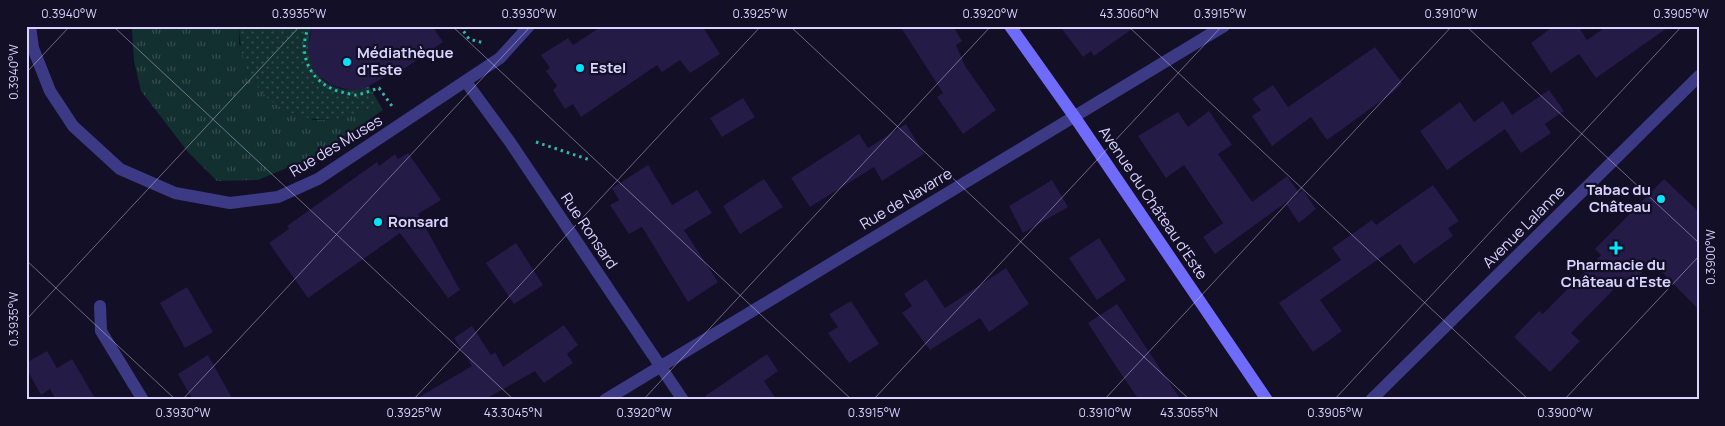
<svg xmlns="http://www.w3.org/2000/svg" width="1725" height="426" viewBox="0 0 1725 426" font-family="Manrope,sans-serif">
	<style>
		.grass { fill: url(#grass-tufts) }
		.garden { fill: url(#garden-dots) }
		.building { fill: #241b47 }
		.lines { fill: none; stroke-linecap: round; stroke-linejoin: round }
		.path { stroke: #2fb8b0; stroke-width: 3; stroke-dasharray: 2.5 4; stroke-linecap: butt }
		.street { stroke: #3d3a85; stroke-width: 12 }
		.secondary { stroke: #6f6bff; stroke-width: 12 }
		.ticks { fill: none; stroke: #d9d4ff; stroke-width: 1; stroke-opacity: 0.45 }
		.poi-dot { fill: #00e5ff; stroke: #130f26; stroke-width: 2 }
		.labels { text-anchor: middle; stroke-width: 4.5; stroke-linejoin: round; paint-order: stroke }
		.poi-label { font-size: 15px; font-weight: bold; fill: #d9d4ff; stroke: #130f26; text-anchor: start }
		.street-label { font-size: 15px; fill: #d9d4ff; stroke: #130f26 }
		.neatline { fill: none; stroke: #d9d4ff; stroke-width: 2 }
		.ticks-label { font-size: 12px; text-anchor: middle; fill: #d9d4ff }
	</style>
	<defs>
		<pattern id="grass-tufts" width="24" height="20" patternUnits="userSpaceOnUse" patternTransform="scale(1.25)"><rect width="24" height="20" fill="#12302f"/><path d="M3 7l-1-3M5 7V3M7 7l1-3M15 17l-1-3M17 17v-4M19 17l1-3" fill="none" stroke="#344d4e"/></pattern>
		<pattern id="garden-dots" width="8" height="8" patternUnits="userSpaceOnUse" patternTransform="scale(1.25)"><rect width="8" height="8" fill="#12302f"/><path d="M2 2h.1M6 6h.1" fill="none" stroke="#344d4e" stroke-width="1.8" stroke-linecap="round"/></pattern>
	</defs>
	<rect width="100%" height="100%" fill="#130f26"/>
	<!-- grass -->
	<path class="grass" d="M134 26H240L239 44 313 120C339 120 358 116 379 103L383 110 320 154 258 180 217 181 188 152 141 91 134 61 132 30Z"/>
	<!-- garden -->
	<path class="garden" d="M240 26H312C299 64 327 102 369 86L379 103C315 144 236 105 240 26Z"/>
	<!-- building -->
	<path class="building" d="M312 26H432L443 42 398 73 396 71 363 89 349 90 331 85 317 74 312 66 308 48Z
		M602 26H702L720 54 690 73 680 60 662 72 657 65 581 117 573 104 565 109 553 90 557 86 546 71 550 68 541 55 568 38 573 45Z
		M900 26H953L962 41 956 45 965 66 996 110 963 134 937 97 943 93Z
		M1060 26H1136L1094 56 1091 51 1083 57Z
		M1554 26H1578L1587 40 1607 26H1670L1596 78 1579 54 1551 73 1531 43Z
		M1375 47 1402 83 1392 93 1327 140 1311 117 1272 146 1252 116 1261 110 1252 99 1273 85 1288 107Z
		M1549 90 1564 111 1545 124 1551 133 1521 153 1505 129 1447 170 1420 131 1460 102 1474 122 1503 101 1512 115Z
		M743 98 755 117 722 137 710 118Z
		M1209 111 1232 145 1218 154 1252 202 1287 176 1299 193 1215 254 1203 237 1223 223 1184 165 1166 178 1138 136 1178 112 1188 127Z
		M906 124 924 154 882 181 874 167 810 207 791 178 859 134 868 148Z
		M408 153 441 200 418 214 460 290 448 298 400 233 308 298 269 243 289 229 287 226 377 162 379 166 395 154 398 159Z
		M648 165 672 205 697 190 712 213 684 230 718 282 688 302 642 227 629 234 610 205 619 200 612 188Z
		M764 179 783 207 740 234 723 206Z
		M1664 179 1699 212V310L1652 262 1631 283 1625 278 1571 333 1580 341 1550 372 1514 337 1539 311 1543 314 1601 255 1595 249Z
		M1052 180 1068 207 1023 233 1009 206Z
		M1433 185 1459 221 1448 228 1453 236 1414 264 1400 244 1320 300 1342 331 1313 352 1279 303 1341 260 1332 248 1372 220 1376 225Z
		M1303 190 1316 209 1299 223 1286 204Z
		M1099 238 1126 280 1097 300 1069 258Z
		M516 243 543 285 514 304 486 263Z
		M1006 268 1029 304 989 332 980 318 930 350 902 313 912 306 904 294 926 279 945 308Z
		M187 287 213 332 185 348 160 303Z
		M851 301 879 344 849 363 828 333 838 327 829 314Z
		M1117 304 1181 400H1139L1115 365 1088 323Z
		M564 325 578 345 567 354 573 363 544 383 535 371 484 400H414L472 366 454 338 472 326 491 355 495 352 503 367Z
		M47 351 57 368 72 359 96 400H56L50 389 41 395 26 368V363Z
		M767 354 778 371 764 381 777 400H740L738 397 734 400H708L705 396Z
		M208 355 233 400H193L178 374Z"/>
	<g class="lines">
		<!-- path -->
		<path class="path" d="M309 26C296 55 311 84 341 92 346 93 352 95 356 95 364 94 372 90 379 88L392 106
			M460 26 469 39 484 43
			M536 142 590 160"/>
		<!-- street -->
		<path class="street" d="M30 26 33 48 50 91 73 126 120 169 175 193 230 203 278 197 318 179 500 58 529 26
			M466 82 510 142 683 400
			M100 306 101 331 143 400
			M605 400 1224 26
			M1371 400 1699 76"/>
		<!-- secondary -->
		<path class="secondary" d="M1010 26 1074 116 1267 400"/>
	</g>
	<!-- ticks -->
	<path class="ticks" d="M113 26 514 400M452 26 852 400M790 26 1190 400M1128 26 1529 400M1466 26 1699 243M26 73 70 26M26 260 176 400M26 320 300 26M182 400 531 26M413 400 761 26M643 400 991 26M873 400 1222 26M1104 400 1452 26M1334 400 1682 26M1564 400 1699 256"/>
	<!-- markers -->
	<g class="poi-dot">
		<circle cx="347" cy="62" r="5"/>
		<circle cx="580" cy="68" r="5"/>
		<circle cx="1661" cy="199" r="5"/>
		<circle cx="378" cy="222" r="5"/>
		<path d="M1613.5 240.5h5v5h5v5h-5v5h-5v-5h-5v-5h5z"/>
	</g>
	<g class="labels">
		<!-- poi labels -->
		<g class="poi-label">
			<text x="357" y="58">Médiathèque<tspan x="357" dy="17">d'Este</tspan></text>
			<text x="590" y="73">Estel</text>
			<text x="1651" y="195" text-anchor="end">Tabac du<tspan x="1651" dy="17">Château</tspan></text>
			<text x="388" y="227">Ronsard</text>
			<text x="1616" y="270" text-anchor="middle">Pharmacie du<tspan x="1616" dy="17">Château d'Este</tspan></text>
		</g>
		<!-- street labels -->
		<g class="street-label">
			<text transform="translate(336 146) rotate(-31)" y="5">Rue des Muses</text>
			<text transform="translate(906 199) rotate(-31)" y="5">Rue de Navarre</text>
			<text transform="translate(1153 203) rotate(56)" y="5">Avenue du Château d'Este</text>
			<text transform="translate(1524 227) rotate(-45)" y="5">Avenue Lalanne</text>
			<text transform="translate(589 231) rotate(56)" y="5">Rue Ronsard</text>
		</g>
	</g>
	<!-- border -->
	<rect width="1725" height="426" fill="none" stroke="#130f26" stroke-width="55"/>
	<rect x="28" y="28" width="1670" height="370" class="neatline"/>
	<g class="ticks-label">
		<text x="69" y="18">0.3940°W</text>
		<text x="299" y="18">0.3935°W</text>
		<text x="529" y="18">0.3930°W</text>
		<text x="760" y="18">0.3925°W</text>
		<text x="990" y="18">0.3920°W</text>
		<text x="1129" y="18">43.3060°N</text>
		<text x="1220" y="18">0.3915°W</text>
		<text x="1451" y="18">0.3910°W</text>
		<text x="1681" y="18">0.3905°W</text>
		<text transform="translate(14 72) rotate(-90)" y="4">0.3940°W</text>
		<text transform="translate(1711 257) rotate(-90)" y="4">0.3900°W</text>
		<text transform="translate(14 319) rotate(-90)" y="4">0.3935°W</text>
		<text x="183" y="417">0.3930°W</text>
		<text x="414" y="417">0.3925°W</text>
		<text x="513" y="417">43.3045°N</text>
		<text x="644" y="417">0.3920°W</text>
		<text x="874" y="417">0.3915°W</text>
		<text x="1105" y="417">0.3910°W</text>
		<text x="1189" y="417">43.3055°N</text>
		<text x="1335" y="417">0.3905°W</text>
		<text x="1565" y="417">0.3900°W</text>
	</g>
</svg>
